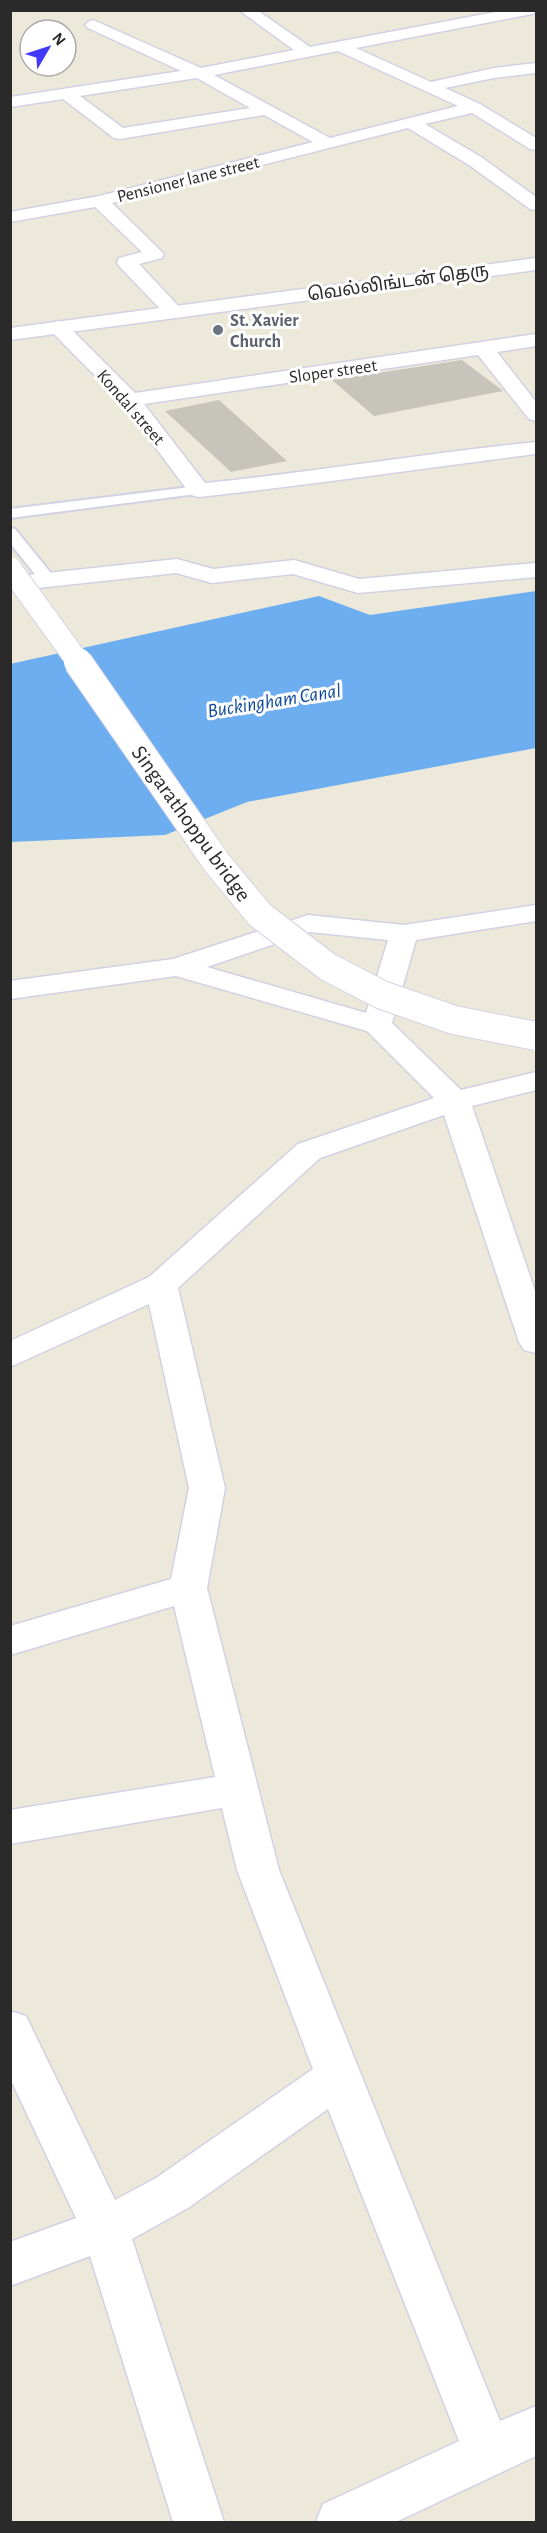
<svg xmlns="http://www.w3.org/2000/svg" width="547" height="2533" viewBox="0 0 547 2533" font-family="'Alegreya Sans','Noto Sans Tamil',sans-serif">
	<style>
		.water { fill: #6daef0 }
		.building { fill: #c7c5bb }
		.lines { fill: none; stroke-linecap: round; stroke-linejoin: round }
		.lane-casing { stroke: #d2d1e3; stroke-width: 4 }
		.street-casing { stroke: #d2d1e3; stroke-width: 3 }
		.secondary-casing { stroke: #d2d1e3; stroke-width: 3 }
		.lane { fill: #fff; fill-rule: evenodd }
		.street { fill: #fff; fill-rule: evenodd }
		.secondary { fill: #fff; fill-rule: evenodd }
		.secondary-bridge-far1-casing { stroke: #d2d1e3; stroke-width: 24; stroke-linecap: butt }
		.secondary-bridge-casing { stroke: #d2d1e3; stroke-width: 30; stroke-linecap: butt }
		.secondary-bridge-far1 { stroke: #fff; stroke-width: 22 }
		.secondary-bridge { stroke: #fff; stroke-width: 28 }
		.worship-dot { fill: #6b7280; stroke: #fff; stroke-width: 2 }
		.labels { text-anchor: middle; stroke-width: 6; stroke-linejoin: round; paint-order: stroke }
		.far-street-label { font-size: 18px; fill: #2a2a2a; stroke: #fff }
		.far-worship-label { font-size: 18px; font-weight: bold; fill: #5b616d; stroke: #fff; text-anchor: start }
		.far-water-label { font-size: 20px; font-style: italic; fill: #0c489c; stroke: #fff }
		.street-label { font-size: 22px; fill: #2a2a2a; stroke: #fff }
	</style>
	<rect width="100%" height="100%" fill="#ece9db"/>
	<!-- water -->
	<path class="water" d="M536 591V748L247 802 165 835 11 842 10 664 319 596 370 615Z"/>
	<!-- building -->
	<path class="building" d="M462 360 503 391 374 416 332 380Z
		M219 400 287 461 231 472 165 411Z"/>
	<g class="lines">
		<!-- lane casing -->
		<g class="lane-casing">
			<path id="lane" d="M199 486 206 490 204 493 10 518V509Z
				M10 528 15 529 54 577 56 580 54 583H42L10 543Z"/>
		</g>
		<!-- street casing -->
		<g class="street-casing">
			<path id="street" d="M239 10H257L310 47 506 10H536V13L532 14 356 48 431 82 494 68 536 63V73L494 78 445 88 480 104 536 138V150L530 149 472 113 425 124 481 157 536 197V210L530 209 469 165 408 128 112 203 164 254 162 258 139 264 184 312 181 316H167L119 266 117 262 119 258 142 252 95 207 10 222V212L99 196 313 142 264 115 120 139 114 138 63 99 10 107V97L181 71 88 28 85 25 88 22 93 20 201 68 294 50ZM338 51 458 106 330 138 214 75ZM197 78 250 108 123 128 80 96Z
				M58 321 65 323 135 393 536 334V346L497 352 536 402V421L529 419 478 355 144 404 205 483C316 472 425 453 536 442V454C424 468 312 485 199 497L191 495 123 404 51 331 48 327 51 323Z
				M177 559 213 569 294 560 359 579 536 563V577L358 593 293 574 212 583 176 573 10 591V577Z
				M536 905V921L416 940 392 1023 461 1090 536 1072V1090L472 1106 536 1294V1353L524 1350 519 1342 444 1115 320 1158 178 1288 225 1488 207 1588 279 1870 500 2421 536 2406V2456L396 2522H316L323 2504 459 2441 328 2109 188 2208 132 2239 224 2522H173L90 2256 10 2286V2242L76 2218 10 2078V2011L26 2016 115 2200 156 2178 313 2069 237 1870 222 1808 10 1844V1810L215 1777 174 1606 10 1655V1626L171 1579 189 1488 149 1304 10 1367V1341L149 1277 298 1144 434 1098 367 1031 176 976 10 999V981L173 959 308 915 404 925ZM310 932 388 940 366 1013 207 967Z"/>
		</g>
		<!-- secondary casing -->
		<g class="secondary-casing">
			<path id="secondary" d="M536 258V270L10 340V328Z"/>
		</g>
		<!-- lane -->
		<use href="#lane" class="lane"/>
		<!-- street -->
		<use href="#street" class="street"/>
		<!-- secondary -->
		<use href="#secondary" class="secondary"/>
		<!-- secondary-bridge-far1 casing -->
		<g class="secondary-bridge-far1-casing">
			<path id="secondary-bridge-far1" d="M10 568 79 663"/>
		</g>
		<!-- secondary-bridge casing -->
		<g class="secondary-bridge-casing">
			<path id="secondary-bridge" d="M78 662 217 863 260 915 328 967 382 995 454 1020 536 1036"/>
		</g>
		<!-- secondary-bridge-far1 -->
		<use href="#secondary-bridge-far1" class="secondary-bridge-far1"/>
		<!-- secondary-bridge -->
		<use href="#secondary-bridge" class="secondary-bridge"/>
	</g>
	<!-- markers -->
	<circle class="worship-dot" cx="218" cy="330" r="6"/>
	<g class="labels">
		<!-- far-street labels -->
		<g class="far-street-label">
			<text transform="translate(188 179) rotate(-14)" y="6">Pensioner lane street</text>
			<text transform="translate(398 282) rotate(-8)" y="6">வெல்லிங்டன் தெரு</text>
			<text transform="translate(333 371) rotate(-8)" y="6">Sloper street</text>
			<text transform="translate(131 407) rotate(49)" y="6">Kondal street</text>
		</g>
		<!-- far-worship labels -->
		<g class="far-worship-label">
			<text x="230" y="326">St. Xavier<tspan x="230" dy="21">Church</tspan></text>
		</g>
		<!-- far-water labels -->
		<g class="far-water-label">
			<text transform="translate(274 700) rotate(-9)" y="7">Buckingham Canal</text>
		</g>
		<!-- street labels -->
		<g class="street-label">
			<text transform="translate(192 823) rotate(54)" y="8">Singarathoppu bridge</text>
		</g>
	</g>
	<!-- border -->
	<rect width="547" height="2533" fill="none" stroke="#2a2a2a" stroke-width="24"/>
	<!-- north arrow -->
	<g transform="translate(48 48) rotate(51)"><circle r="28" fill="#ffffff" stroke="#aaaaaa" stroke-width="1.5"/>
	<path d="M0-4.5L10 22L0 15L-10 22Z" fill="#4339fc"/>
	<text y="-9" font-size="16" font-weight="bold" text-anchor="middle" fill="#2a2a2a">N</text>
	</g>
</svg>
